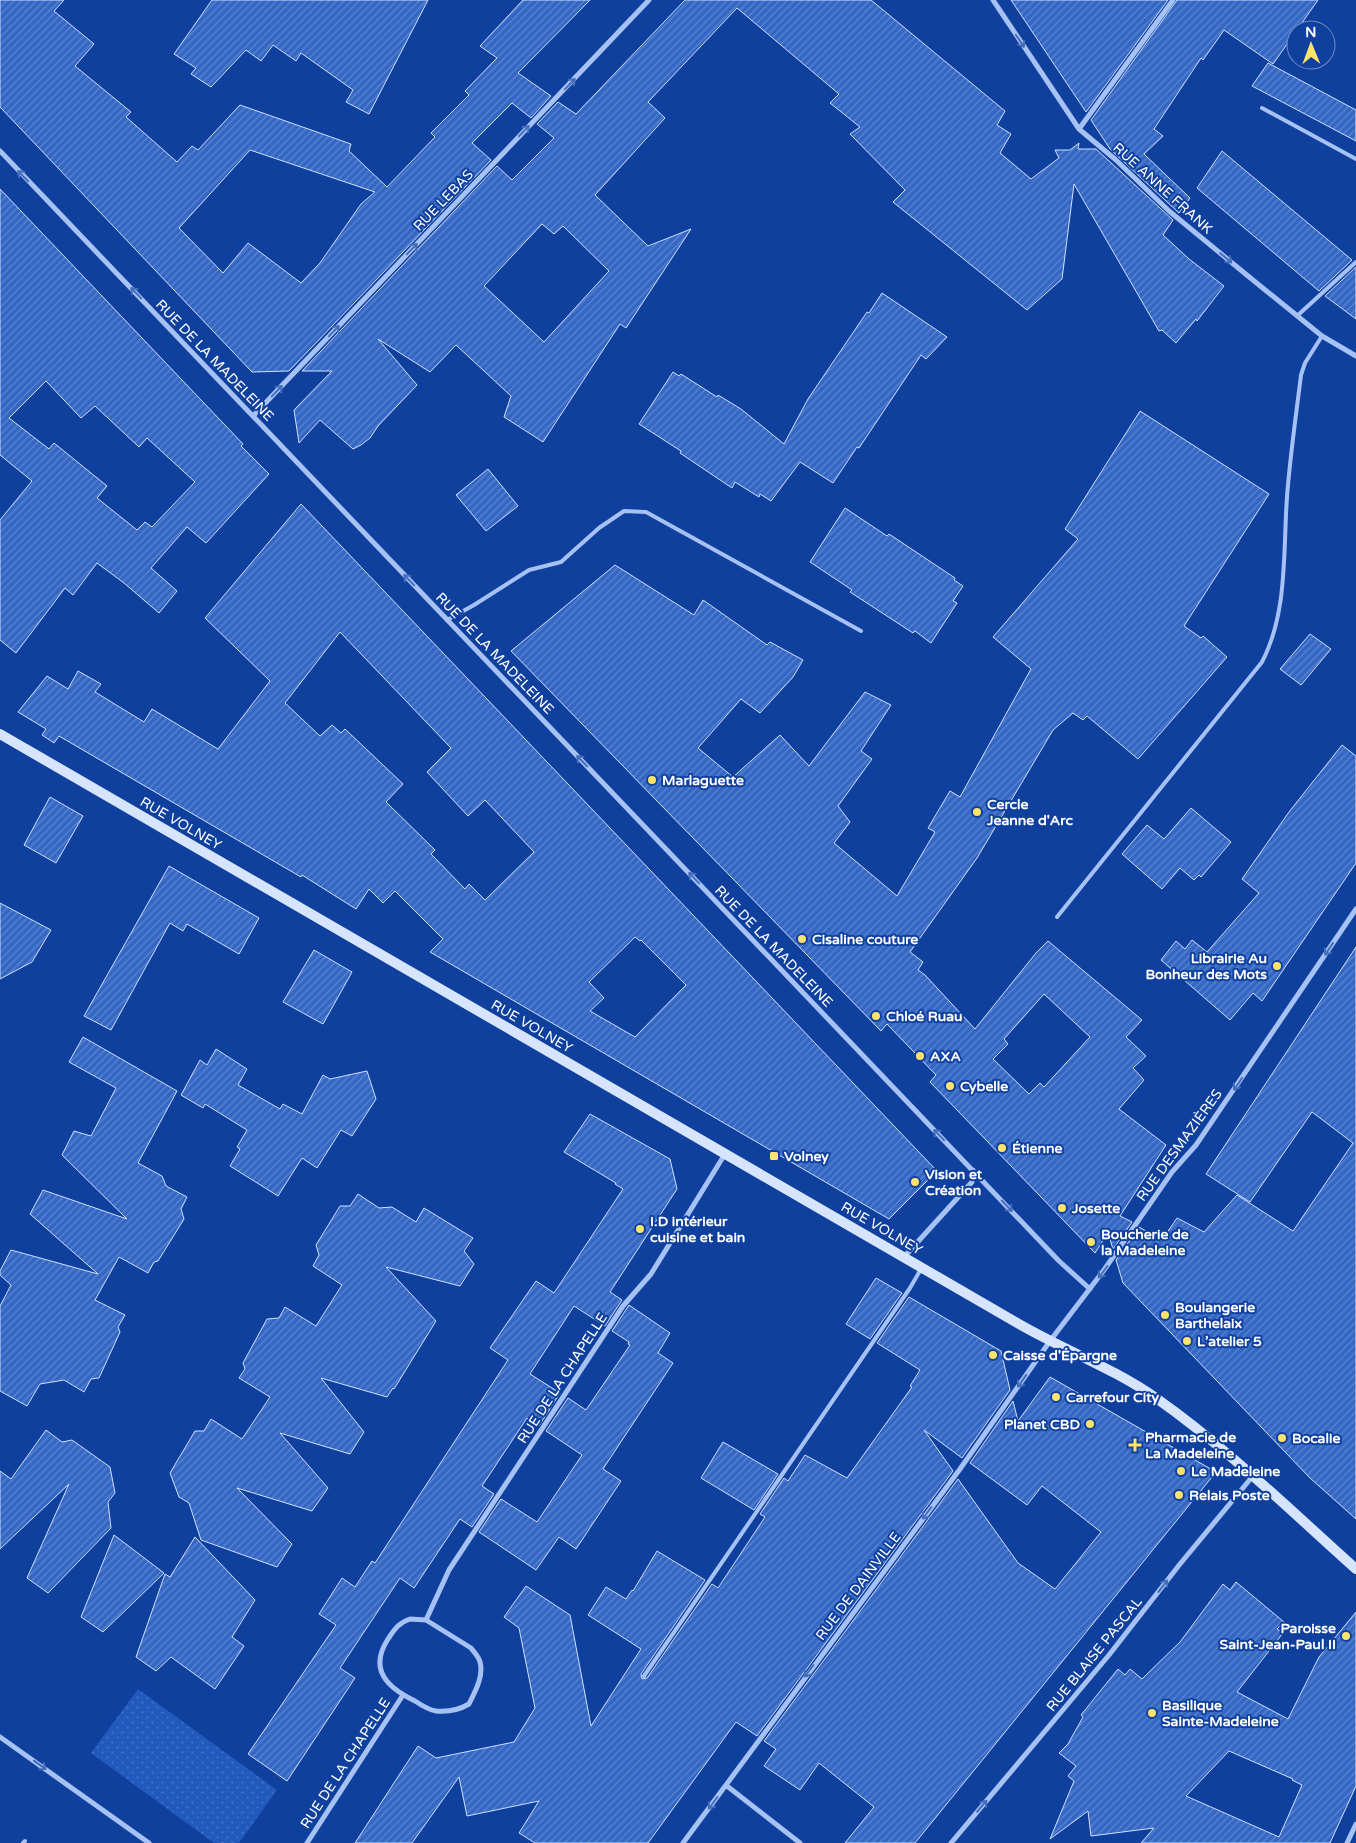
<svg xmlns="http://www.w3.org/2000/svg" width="1356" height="1843" viewBox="0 0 1356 1843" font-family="'Varela Round',sans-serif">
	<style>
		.green { fill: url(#green-dots) }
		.building { fill: url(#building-hatch); stroke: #cfe0fe; fill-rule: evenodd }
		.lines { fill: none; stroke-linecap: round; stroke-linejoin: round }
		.service { stroke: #a6c2f5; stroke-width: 4 }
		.minor { stroke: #a6c2f5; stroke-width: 5 }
		.secondary { stroke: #d7e4fe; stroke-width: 10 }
		.oneway { stroke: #446ebc }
		.poi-dot { fill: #ffe36a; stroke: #10409e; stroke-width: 2 }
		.labels { text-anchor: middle; stroke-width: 4; stroke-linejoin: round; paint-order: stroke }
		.street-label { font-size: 14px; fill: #fff; stroke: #10409e }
		.poi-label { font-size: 14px; font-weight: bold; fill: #fff; stroke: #10409e; text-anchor: start }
	</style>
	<defs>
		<pattern id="green-dots" width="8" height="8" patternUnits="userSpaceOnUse" patternTransform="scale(1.25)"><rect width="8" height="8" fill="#2259bd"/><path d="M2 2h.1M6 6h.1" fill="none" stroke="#4372c7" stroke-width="1.8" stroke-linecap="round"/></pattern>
		<pattern id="building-hatch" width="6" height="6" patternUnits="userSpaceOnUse" patternTransform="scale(1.25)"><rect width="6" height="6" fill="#3467c4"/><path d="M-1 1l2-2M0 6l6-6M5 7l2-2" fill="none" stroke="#5d85d0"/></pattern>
	</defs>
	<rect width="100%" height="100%" fill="#10409e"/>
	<!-- green -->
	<path class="green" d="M138 1689 277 1790 239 1843H214L91 1753Z"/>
	<!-- building -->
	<path class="building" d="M0 0H64L54 11 94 44 75 66 131 112 126 117 177 162 192 146 198 150 240 105 351 144 349 151 387 187 435 137 431 133 469 95 465 91 497 58 480 46 523 0H590L518 73 551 96 531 118 512 103 472 143 491 160 289 371 252 372 0 107ZM250 150 375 192 361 204 320 263 301 283 248 243 223 273 179 228Z
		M212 0H428L369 114 346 102 353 90 301 53 296 61 273 45 261 61 246 50 211 87 191 74 196 68 174 54Z
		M685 0H871L1005 111 997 125 1011 134 1000 153 1031 179 1059 158 1055 150H1070L1079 143 1078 149H1096L1173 220 1163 235 1189 259 1224 286 1197 321 1196 319 1176 343 1162 330 1159 331 1074 184 1062 279 1027 310 893 202 905 190 850 134 860 127 830 103 839 94 737 8 648 102 665 118 595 195 648 246 691 229 626 328 620 324 543 442 504 417 511 396 456 345 430 372 378 339 417 385 378 426 370 438 361 445 353 449 320 420 299 443 294 410 332 371H302L497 166 512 180 554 138 537 124 558 102 576 114ZM542 224 554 234 563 226 609 271 544 342 484 286Z
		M1011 0H1168L1086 112Z
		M1177 0H1318L1273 64 1224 30 1203 60 1201 58 1154 129 1163 136 1144 154 1190 198 1179 213 1110 149 1091 120Z
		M1268 63 1356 110V141L1252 86Z
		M1222 151 1352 260 1319 291 1197 188Z
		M0 189 243 444 241 446 269 474 206 543 187 527 151 568 177 591 159 613 124 583 97 563 73 595 65 588 16 653 0 640V520L32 481 0 455ZM46 381 81 418 95 406 139 447 147 438 195 482 152 527 145 522 137 530 97 498 107 486 54 443 49 449 9 418Z
		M1356 267V319L1325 296Z
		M882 293 947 337 926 359 921 355 859 448 857 447 833 483 800 462 771 501 760 494 759 497 735 482 732 488 680 453 681 451 639 424 673 372 679 376 681 374 717 397 718 395 741 409 784 444 808 399 867 312 869 313Z
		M1140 411 1269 494 1184 626 1201 638 1203 636 1227 657 1138 759 1087 716 1083 720 1073 713 1053 730 977 858 910 952 923 962 918 970 925 975 975 1029 1036 953 1048 941 1142 1020 1126 1037 1146 1056 1133 1068 1144 1080 1119 1109 1166 1145 1120 1216 1132 1222 1113 1249 1108 1233 1095 1253 930 1082 936 1075 887 1024 881 1031 511 651 615 565 694 615 703 600 767 645 770 642 803 660 793 677 760 713 741 699 698 748 733 777 780 735 809 766 865 692 891 705 861 751 872 759 838 806 850 822 834 843 897 896 935 832 928 828 950 791 960 797 1031 669 993 637 1078 539 1065 529ZM1044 994 1090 1037 1044 1087 1040 1083 1029 1094 993 1059 1008 1044 1004 1039Z
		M488 469 518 506 486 531 456 495Z
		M301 504 937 1171 889 1219 430 952 443 939 395 891 383 903 369 889 356 909 302 875 301 877 59 736 54 743 42 735 46 729 18 712 47 676 68 689 78 671 101 684 95 692 144 722 152 709 218 749 270 681 205 618ZM340 632 451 748 427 772 468 816 485 800 534 852 485 900 469 884 465 889 431 854 435 850 386 802 403 784 345 729 341 733 332 725 320 736 285 703ZM635 937 640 941 641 940 686 985 635 1037 590 1011 604 998 589 982Z
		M845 508 887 536 889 534 955 578 954 580 963 586 953 601 957 603 931 643 915 631 913 633 850 592 852 590 810 562Z
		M1310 634 1331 649 1301 685 1280 669Z
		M1342 745 1356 756V863L1262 1001 1253 993 1230 1020 1161 960 1176 941 1185 949 1192 940 1207 952 1259 893 1242 879 1289 812Z
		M50 797 83 816 56 863 24 845Z
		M1191 808 1231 842 1201 877 1199 875 1194 880 1180 868 1162 889 1122 854 1147 825 1164 839Z
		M169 866 259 918 239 954 187 924 183 931 170 923 111 1030 84 1016Z
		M0 903 51 930 32 962 0 979Z
		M1356 947V1519L1310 1478 1123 1283 1116 1260 1139 1227 1162 1240 1177 1218 1204 1232 1237 1195 1293 1231 1353 1143 1312 1112 1250 1202 1206 1174Z
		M314 950 352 972 323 1024 283 1002Z
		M83 1037 177 1091 138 1163 162 1176 166 1186 187 1197 181 1209 184 1219 158 1261 154 1262 148 1273 119 1257 95 1300 125 1315 118 1327 120 1332 99 1378 91 1379 84 1392 64 1380 40 1384 27 1406 0 1391V1306L11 1285 0 1275V1271L11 1250 98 1274 30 1214 43 1190 127 1219 62 1155 74 1131 91 1136 116 1088 69 1062Z
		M216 1049 247 1069 238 1085 280 1109 283 1104 302 1114 323 1075 330 1079 367 1071 376 1099 352 1136 341 1130 317 1168 302 1158 278 1196 230 1166 240 1149 237 1147 247 1130 205 1104 203 1108 181 1095 200 1060 207 1065Z
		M590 1114 670 1159 677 1189 610 1292 622 1300 605 1326 574 1306 530 1374 560 1393 539 1426 527 1418 482 1486 494 1494 472 1527 460 1519 414 1588 400 1578 340 1668 355 1678 287 1781 248 1754 336 1625 319 1614 342 1578 355 1587 372 1561 375 1563 508 1360 490 1348 536 1281 554 1293 623 1189 615 1184 616 1183 564 1152Z
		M358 1194 379 1208 392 1207 416 1222 424 1208 473 1238 464 1251 474 1264 460 1286 386 1267 436 1321 394 1389 393 1388 387 1397 321 1378 364 1432 350 1454 280 1433 328 1488 312 1511 237 1488 292 1544 277 1567 201 1540 189 1503 179 1497 170 1473 195 1431H204L211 1419 242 1439 270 1397 239 1378 245 1369 243 1363 267 1319 279 1318 285 1307 316 1326 342 1285 313 1266 319 1255 316 1245 340 1206H350Z
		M876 1278 902 1293 870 1339 846 1324Z
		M909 1297 1001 1351 1010 1390 962 1458 924 1430 953 1471 757 1736 736 1722 648 1843H535L519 1833 539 1801 467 1816 459 1777 412 1843H355L418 1746 436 1758 514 1742 535 1708 519 1628 504 1617 526 1586 570 1615 591 1726 641 1649 588 1615 606 1587 626 1599 632 1590 633 1591 657 1551 705 1580 641 1674 642 1679 647 1678 712 1584 718 1588 765 1517 760 1514 784 1478 788 1481 805 1455 847 1478 912 1387 910 1386 920 1370 877 1343Z
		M629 1305 670 1333 658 1353 673 1363 603 1469 621 1481 576 1549 559 1537 536 1570 479 1532 501 1499 537 1522 582 1455 546 1431 568 1398 586 1410 630 1345 628 1344 629 1342 612 1331Z
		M1050 1377 1216 1472 915 1843H845L874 1807 819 1763 800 1790 764 1766 776 1749 764 1741 958 1479 1018 1563 1055 1589 1101 1532 1042 1486 1027 1505 970 1463 1013 1401 1018 1421Z
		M46 1430 62 1442 72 1440 110 1467 115 1493 108 1502 111 1528 48 1593 27 1578 69 1484 0 1549V1471L11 1479Z
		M723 1442 778 1474 754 1510 701 1478Z
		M114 1535 164 1573 103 1632 81 1617Z
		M195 1537 255 1600 232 1637 244 1646 215 1689 171 1657 156 1671 136 1657 165 1574 170 1577Z
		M1236 1582 1284 1622 1277 1629 1283 1633 1237 1692 1288 1719 1319 1657 1356 1612V1786L1330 1843H1141L1154 1828 1091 1836 1088 1811 1050 1839 1074 1781 1068 1776 1076 1766 1059 1753 1068 1744 1083 1717 1081 1715 1118 1669 1125 1675 1130 1669 1142 1679 1180 1642 1223 1584 1230 1590ZM1229 1751 1293 1779 1292 1780 1302 1785 1279 1837 1186 1796Z"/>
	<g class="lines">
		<!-- service -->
		<path class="service" d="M1262 108 1356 159
			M1297 316 1356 262
			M447 620 474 605 529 570 561 562 599 528 624 511 646 512 861 631
			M1057 917 1262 662C1288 612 1283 552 1287 497 1290 456 1296 416 1301 375L1305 363 1322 336
			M644 1676 910 1288 921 1269
			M23 1843 25 1841"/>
		<!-- minor -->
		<path class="minor" d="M993 0 1079 129 1116 160 1169 211 1248 276 1322 336 1356 356
			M1079 129 1173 0
			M0 151 1059 1261 1090 1289
			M253 416 649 0
			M904 1257 972 1182 973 1170
			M410 1619 426 1620 471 1648C474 1652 479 1657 480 1662 484 1676 475 1692 469 1704 459 1710 448 1712 436 1711 429 1710 421 1705 415 1701 388 1688 368 1670 388 1639 394 1630 398 1623 410 1619Z
			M426 1620 449 1570 623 1306 651 1274 725 1154
			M0 1737 149 1843
			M727 1786 800 1843
			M307 1843 403 1695
			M683 1843 960 1469 1050 1341 1104 1270 1172 1172 1196 1145 1356 909
			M951 1843 1109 1655 1180 1564 1252 1477
			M1347 1843 1356 1824"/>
		<!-- secondary -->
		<path class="secondary" d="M0 734 1019 1324C1064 1350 1113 1368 1156 1398 1227 1448 1291 1511 1356 1569"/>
	</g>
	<!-- one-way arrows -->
	<defs><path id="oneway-shaft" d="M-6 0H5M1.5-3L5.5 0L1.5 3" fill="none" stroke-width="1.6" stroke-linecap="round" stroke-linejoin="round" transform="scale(1.25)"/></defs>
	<g class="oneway">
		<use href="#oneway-shaft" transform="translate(1020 41) rotate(56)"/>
		<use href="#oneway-shaft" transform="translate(570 84) rotate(-46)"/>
		<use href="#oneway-shaft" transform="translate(524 131) rotate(-46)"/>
		<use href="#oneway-shaft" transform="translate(23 176) rotate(-134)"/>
		<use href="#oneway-shaft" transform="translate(412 249) rotate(-46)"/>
		<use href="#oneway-shaft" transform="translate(1226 258) rotate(40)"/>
		<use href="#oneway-shaft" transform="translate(136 293) rotate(-134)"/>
		<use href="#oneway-shaft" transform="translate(334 331) rotate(-46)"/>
		<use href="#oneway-shaft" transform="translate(277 391) rotate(-46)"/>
		<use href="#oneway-shaft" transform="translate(409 580) rotate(-134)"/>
		<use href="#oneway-shaft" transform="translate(582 761) rotate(-134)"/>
		<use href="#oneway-shaft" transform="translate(694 878) rotate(-134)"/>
		<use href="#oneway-shaft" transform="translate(1329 949) rotate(124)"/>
		<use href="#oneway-shaft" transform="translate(1238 1084) rotate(124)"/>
		<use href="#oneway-shaft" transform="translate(939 1135) rotate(-134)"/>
		<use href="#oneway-shaft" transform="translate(1007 1206) rotate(46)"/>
		<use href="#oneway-shaft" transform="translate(1103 1272) rotate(127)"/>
		<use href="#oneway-shaft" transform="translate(1022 1381) rotate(125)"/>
		<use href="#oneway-shaft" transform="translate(927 1513) rotate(127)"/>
		<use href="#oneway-shaft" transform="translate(1163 1586) rotate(-52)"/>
		<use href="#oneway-shaft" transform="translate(809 1671) rotate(127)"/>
		<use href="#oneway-shaft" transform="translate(40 1765) rotate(36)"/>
		<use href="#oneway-shaft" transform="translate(713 1803) rotate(127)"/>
		<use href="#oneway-shaft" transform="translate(982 1806) rotate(-50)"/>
	</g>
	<!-- markers -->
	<g class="poi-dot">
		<circle cx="652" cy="780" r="5"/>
		<circle cx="977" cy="812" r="5"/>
		<circle cx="802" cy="939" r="5"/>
		<circle cx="1277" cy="966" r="5"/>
		<circle cx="876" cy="1016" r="5"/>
		<circle cx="920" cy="1056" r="5"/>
		<circle cx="950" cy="1086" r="5"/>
		<circle cx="1002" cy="1148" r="5"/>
		<rect x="769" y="1151" width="10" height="10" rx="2.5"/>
		<circle cx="915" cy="1182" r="5"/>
		<circle cx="1062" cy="1208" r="5"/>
		<circle cx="640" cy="1229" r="5"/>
		<circle cx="1091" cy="1242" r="5"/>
		<circle cx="1165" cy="1315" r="5"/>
		<circle cx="1187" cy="1341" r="5"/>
		<circle cx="993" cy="1355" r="5"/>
		<circle cx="1056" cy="1397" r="5"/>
		<circle cx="1090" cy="1424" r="5"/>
		<circle cx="1282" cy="1438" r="5"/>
		<path d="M1132.5 1437.5h5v5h5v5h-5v5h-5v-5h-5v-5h5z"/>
		<circle cx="1181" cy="1471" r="5"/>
		<circle cx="1179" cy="1495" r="5"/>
		<circle cx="1346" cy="1636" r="5"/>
		<circle cx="1152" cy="1713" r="5"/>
	</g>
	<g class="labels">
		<!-- street labels -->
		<g class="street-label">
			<text transform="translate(1163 188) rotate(42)" y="5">RUE ANNE FRANK</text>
			<text transform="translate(443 200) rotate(-46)" y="5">RUE LEBAS</text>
			<text transform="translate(215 360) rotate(46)" y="5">RUE DE LA MADELEINE</text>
			<text transform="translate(495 653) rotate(46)" y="5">RUE DE LA MADELEINE</text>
			<text transform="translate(181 823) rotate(30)" y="5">RUE VOLNEY</text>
			<text transform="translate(774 946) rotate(46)" y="5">RUE DE LA MADELEINE</text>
			<text transform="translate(532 1026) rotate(30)" y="5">RUE VOLNEY</text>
			<text transform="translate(1179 1145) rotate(-54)" y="5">RUE DESMAZIÈRES</text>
			<text transform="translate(882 1228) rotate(30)" y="5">RUE VOLNEY</text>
			<text transform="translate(562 1378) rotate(-57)" y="5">RUE DE LA CHAPELLE</text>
			<text transform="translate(858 1586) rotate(-53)" y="5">RUE DE DAINVILLE</text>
			<text transform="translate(1094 1654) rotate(-51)" y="5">RUE BLAISE PASCAL</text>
			<text transform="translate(345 1763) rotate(-57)" y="5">RUE DE LA CHAPELLE</text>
		</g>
		<!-- poi labels -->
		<g class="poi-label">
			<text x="662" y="785">Marlaguette</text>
			<text x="987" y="809">Cercle<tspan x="987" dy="16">Jeanne d'Arc</tspan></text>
			<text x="812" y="944">Cisaline couture</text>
			<text x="1267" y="963" text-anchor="end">Librairie Au<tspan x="1267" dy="16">Bonheur des Mots</tspan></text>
			<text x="886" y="1021">Chloé Ruau</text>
			<text x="930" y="1061">AXA</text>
			<text x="960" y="1091">Cybelle</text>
			<text x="1012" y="1153">Étienne</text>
			<text x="784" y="1161">Volney</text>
			<text x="925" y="1179">Vision et<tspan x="925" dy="16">Création</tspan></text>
			<text x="1072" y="1213">Josette</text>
			<text x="650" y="1226">I.D intérieur<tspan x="650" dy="16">cuisine et bain</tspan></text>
			<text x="1101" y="1239">Boucherie de<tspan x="1101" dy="16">la Madeleine</tspan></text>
			<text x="1175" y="1312">Boulangerie<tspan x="1175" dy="16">Barthelaix</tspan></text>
			<text x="1197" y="1346">L’atelier 5</text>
			<text x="1003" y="1360">Caisse d'Épargne</text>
			<text x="1066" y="1402">Carrefour City</text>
			<text x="1080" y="1429" text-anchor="end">Planet CBD</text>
			<text x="1145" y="1442">Pharmacie de<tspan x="1145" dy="16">La Madeleine</tspan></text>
			<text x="1292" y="1443">Bocalie</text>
			<text x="1191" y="1476">Le Madeleine</text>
			<text x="1189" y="1500">Relais Poste</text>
			<text x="1336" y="1633" text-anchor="end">Paroisse<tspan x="1336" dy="16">Saint-Jean-Paul II</tspan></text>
			<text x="1162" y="1710">Basilique<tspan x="1162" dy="16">Sainte-Madeleine</tspan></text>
		</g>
	</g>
	<!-- north arrow -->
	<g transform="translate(1311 45) rotate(359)"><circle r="24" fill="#10409e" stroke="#708cc5"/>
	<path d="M0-4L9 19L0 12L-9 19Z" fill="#ffe36a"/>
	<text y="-8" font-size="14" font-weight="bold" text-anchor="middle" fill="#ffffff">N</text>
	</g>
</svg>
